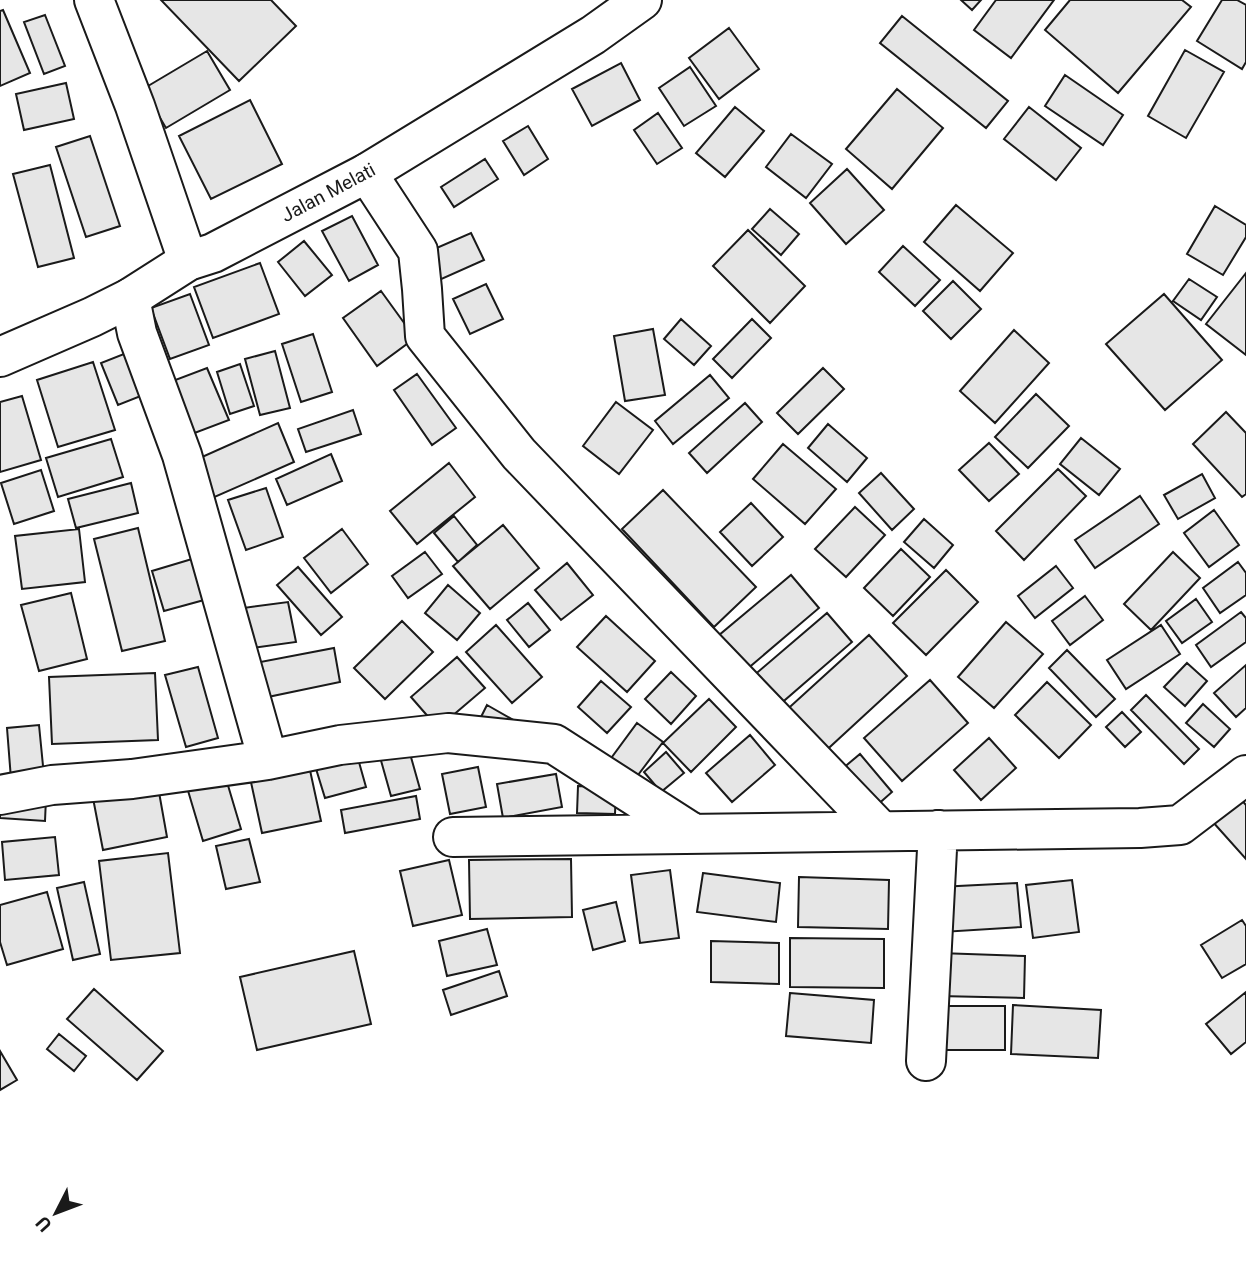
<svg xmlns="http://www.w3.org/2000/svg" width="1246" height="1269" viewBox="0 0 1246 1269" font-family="Roboto,sans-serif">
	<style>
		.building { fill: #e6e6e6; stroke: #1a1a1a; stroke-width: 2 }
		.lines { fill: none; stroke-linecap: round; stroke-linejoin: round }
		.minor-casing { stroke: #1a1a1a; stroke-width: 42 }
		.secondary-casing { stroke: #1a1a1a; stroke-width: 42 }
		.minor { stroke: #fff; stroke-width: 38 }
		.secondary { stroke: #fff; stroke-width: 38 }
		.labels { text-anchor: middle; stroke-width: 5; stroke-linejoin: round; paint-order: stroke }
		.street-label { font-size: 19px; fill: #1a1a1a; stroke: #fff }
	</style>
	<rect width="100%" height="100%" fill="#fff"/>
	<!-- building -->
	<path class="building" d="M161 0H271L296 26 239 81Z
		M961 0H981L972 10Z
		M996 0H1054L1011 58 974 30Z
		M1070 0H1182L1191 7 1118 93 1045 30Z
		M1222 0H1237L1246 5V62L1242 69 1197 41Z
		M3 10 30 73 0 86V11Z
		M45 15 65 66 44 74 24 22Z
		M902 16 1008 101 986 128 880 43Z
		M729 28 759 69 719 99 689 58Z
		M1185 50 1224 72 1186 138 1148 116Z
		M207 51 230 90 166 128 143 89Z
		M621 63 640 100 592 126 572 89Z
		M690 67 716 106 684 126 659 88Z
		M1065 75 1123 115 1103 145 1045 106Z
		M66 83 74 119 24 130 16 94Z
		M897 89 943 128 892 189 846 149Z
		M250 100 282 164 211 199 179 136Z
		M735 107 764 131 725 177 696 153Z
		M1029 107 1081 148 1056 180 1004 139Z
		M658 113 682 148 657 164 634 130Z
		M528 126 548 159 524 175 503 141Z
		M791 134 832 164 806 198 766 167Z
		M90 136 120 226 86 237 56 147Z
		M485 159 498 179 454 207 441 187Z
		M50 165 74 258 38 267 13 174Z
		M847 169 884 210 846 244 810 203Z
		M956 205 1013 253 980 291 924 242Z
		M1215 206 1246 225V237L1223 275 1187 254Z
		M770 209 799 234 781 255 752 229Z
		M352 216 378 265 349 281 322 231Z
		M748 230 805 286 770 323 713 266Z
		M471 233 484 260 437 281 425 253Z
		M304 241 332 275 305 296 278 262Z
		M903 246 940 280 915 306 879 272Z
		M260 263 279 314 213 338 194 287Z
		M1246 273V355L1206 324Z
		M1189 279 1217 297 1201 320 1173 301Z
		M953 281 981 309 951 339 923 311Z
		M486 284 503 319 470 334 453 299Z
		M381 291 415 338 377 366 343 318Z
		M190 294 209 345 170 359 151 308Z
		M1164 294 1222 360 1165 410 1106 344Z
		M681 319 711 346 694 365 664 339Z
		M752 319 771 338 732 378 713 359Z
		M653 329 665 395 625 401 614 336Z
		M1014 330 1049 363 995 423 960 391Z
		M313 334 332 392 301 402 282 344Z
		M134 350 151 392 118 405 101 363Z
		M275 351 290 408 260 415 245 359Z
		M93 362 115 430 58 447 37 380Z
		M240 364 254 406 230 414 217 372Z
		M207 368 229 420 184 437 162 385Z
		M823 368 844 389 798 434 777 413Z
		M417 374 456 428 432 445 394 390Z
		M710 375 729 398 673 444 655 421Z
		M1036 394 1069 426 1028 468 995 437Z
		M22 396 41 460 0 472V402Z
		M616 402 653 430 619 474 583 446Z
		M745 403 762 422 707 473 689 453Z
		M353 410 361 434 306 452 298 429Z
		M1226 412 1246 433V494L1242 497 1193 444Z
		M278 423 294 462 210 499 193 461Z
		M828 424 867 458 847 482 808 448Z
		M1081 438 1120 469 1099 495 1060 464Z
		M111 439 123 477 58 497 46 458Z
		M989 443 1019 474 989 501 959 470Z
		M783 444 836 489 805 524 753 479Z
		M331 454 342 481 287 505 276 479Z
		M449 463 475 497 417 544 390 511Z
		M1058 469 1086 496 1024 560 996 531Z
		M41 470 54 511 14 524 1 483Z
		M881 473 914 509 892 530 859 493Z
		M1202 474 1215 498 1178 519 1164 495Z
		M131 483 138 513 76 528 68 499Z
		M266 488 283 537 246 550 228 500Z
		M663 490 756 587 714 627 622 529Z
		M1140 496 1159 524 1095 568 1075 540Z
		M751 503 783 537 752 566 720 532Z
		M855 507 885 535 846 577 815 549Z
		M1214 510 1239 545 1209 567 1184 533Z
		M454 516 477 545 458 562 434 533Z
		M924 519 953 545 934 568 904 542Z
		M503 525 539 568 490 609 453 566Z
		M138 528 165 641 122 651 94 539Z
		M79 529 85 582 22 589 15 536Z
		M342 529 368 564 331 593 304 558Z
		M901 549 930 577 893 616 864 588Z
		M425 552 442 574 408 598 392 576Z
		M1173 552 1200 578 1151 630 1124 604Z
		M202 556 215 597 164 611 152 571Z
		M1238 562 1246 573V595L1220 613 1203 588Z
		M567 563 593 595 561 620 535 590Z
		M1056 566 1073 588 1035 618 1018 596Z
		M298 567 342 617 321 635 277 585Z
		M946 570 978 602 926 655 893 623Z
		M791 575 819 608 746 670 718 636Z
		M448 585 480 613 457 640 425 613Z
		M71 593 87 659 39 671 21 605Z
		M1085 596 1103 620 1070 645 1052 621Z
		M1196 599 1212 622 1182 643 1166 621Z
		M288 602 296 642 245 649 236 609Z
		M528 603 550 630 529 647 507 620Z
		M1241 612 1246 618V642L1211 667 1196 645Z
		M827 613 852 642 778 706 752 677Z
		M606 616 655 661 627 692 577 647Z
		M402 621 433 652 385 699 354 668Z
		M1006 622 1043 654 994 708 958 677Z
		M496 625 542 677 512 703 466 652Z
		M1161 625 1180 654 1126 689 1107 660Z
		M869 635 907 676 819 757 781 715Z
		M334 648 340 682 263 698 255 663Z
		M1067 650 1115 699 1096 717 1049 668Z
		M457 657 485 688 438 728 411 697Z
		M1187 663 1207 681 1185 706 1164 687Z
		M1246 665V708L1236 717 1214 693Z
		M198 667 218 738 186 747 165 675Z
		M671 672 696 696 671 724 645 699Z
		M155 673 158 740 52 744 49 677Z
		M930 680 968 723 902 781 864 738Z
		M601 681 631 707 607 733 578 707Z
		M1047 682 1091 725 1059 758 1015 715Z
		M1146 695 1199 749 1184 764 1131 710Z
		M709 699 736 727 691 772 663 743Z
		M1203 704 1230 729 1214 747 1186 723Z
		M487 705 515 721 476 727Z
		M1122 712 1141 732 1125 747 1106 727Z
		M637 723 663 742 635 779 609 761Z
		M39 725 44 776 11 779 7 728Z
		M750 735 775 765 732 802 706 773Z
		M989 738 1016 768 981 800 954 770Z
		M355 748 366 787 325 798 313 759Z
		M409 750 420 789 391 796 380 757Z
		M666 752 684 773 661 792 644 772Z
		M860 754 892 792 875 807 842 769Z
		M308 761 321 821 262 833 249 773Z
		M478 767 486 807 450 814 442 774Z
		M224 772 241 829 203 841 186 784Z
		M556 774 562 807 503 818 497 784Z
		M157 781 167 837 103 850 92 793Z
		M578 786 616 788 615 814 577 813Z
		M416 796 420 819 345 833 341 810Z
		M1239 797 1246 805V859L1212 821Z
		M46 798 45 821 0 818V811Z
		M55 837 59 875 5 880 2 842Z
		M249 839 260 882 226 889 216 846Z
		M168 853 180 953 111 960 99 861Z
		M571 859 572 917 470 919 469 860Z
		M449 860 462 915 413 926 400 871Z
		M670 870 679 938 640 943 631 875Z
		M703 873 780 883 776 922 697 912Z
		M799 877 889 880 888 929 798 927Z
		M1072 880 1079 932 1033 938 1026 885Z
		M84 882 100 954 73 960 57 888Z
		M1017 883 1021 927 942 932 939 887Z
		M47 892 63 949 7 965 0 942V905Z
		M616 902 625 941 593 950 583 910Z
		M1242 920 1246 926V964L1222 978 1201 945Z
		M487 929 497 965 447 976 439 941Z
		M790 938 884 939V988L790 987Z
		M711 941 779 943V984L711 982Z
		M354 951 371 1024 257 1050 240 977Z
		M939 953 1025 956 1024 998 939 996Z
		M499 971 507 996 451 1015 443 990Z
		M94 989 163 1051 137 1080 67 1019Z
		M1246 992V1042L1231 1054 1206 1024Z
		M790 993 874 1000 871 1043 786 1036Z
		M1013 1005 1101 1010 1098 1058 1011 1054Z
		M932 1006H1005V1050H933Z
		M59 1034 86 1056 74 1071 47 1049Z
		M0 1051 17 1080 0 1090Z"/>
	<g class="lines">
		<!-- minor casing -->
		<g class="minor-casing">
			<path id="minor" d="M94 0 135 106 188 261
				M367 173 418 251 422 289 425 336 519 454 881 831
				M130 298 137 333 182 455 268 760
				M0 795 52 785 132 779 268 760 340 745 448 733 554 744 694 834
				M453 837 1140 828 1180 825 1246 775
				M926 1061 938 830"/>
		</g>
		<!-- secondary casing -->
		<g class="secondary-casing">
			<path id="secondary" d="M0 357 92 317 130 298 188 261 213 253 367 173 593 35 642 0"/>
		</g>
		<!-- minor -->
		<use href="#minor" class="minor"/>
		<!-- secondary -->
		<use href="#secondary" class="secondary"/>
	</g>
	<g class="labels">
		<!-- street labels -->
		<g class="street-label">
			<text transform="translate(328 192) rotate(-28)" y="7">Jalan Melati</text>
		</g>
	</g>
	<!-- north arrow -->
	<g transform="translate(56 1213) rotate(228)" stroke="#ffffff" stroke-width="5" paint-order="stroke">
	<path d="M0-5L12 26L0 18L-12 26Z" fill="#1a1a1a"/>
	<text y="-10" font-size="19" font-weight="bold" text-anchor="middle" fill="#1a1a1a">U</text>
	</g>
</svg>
